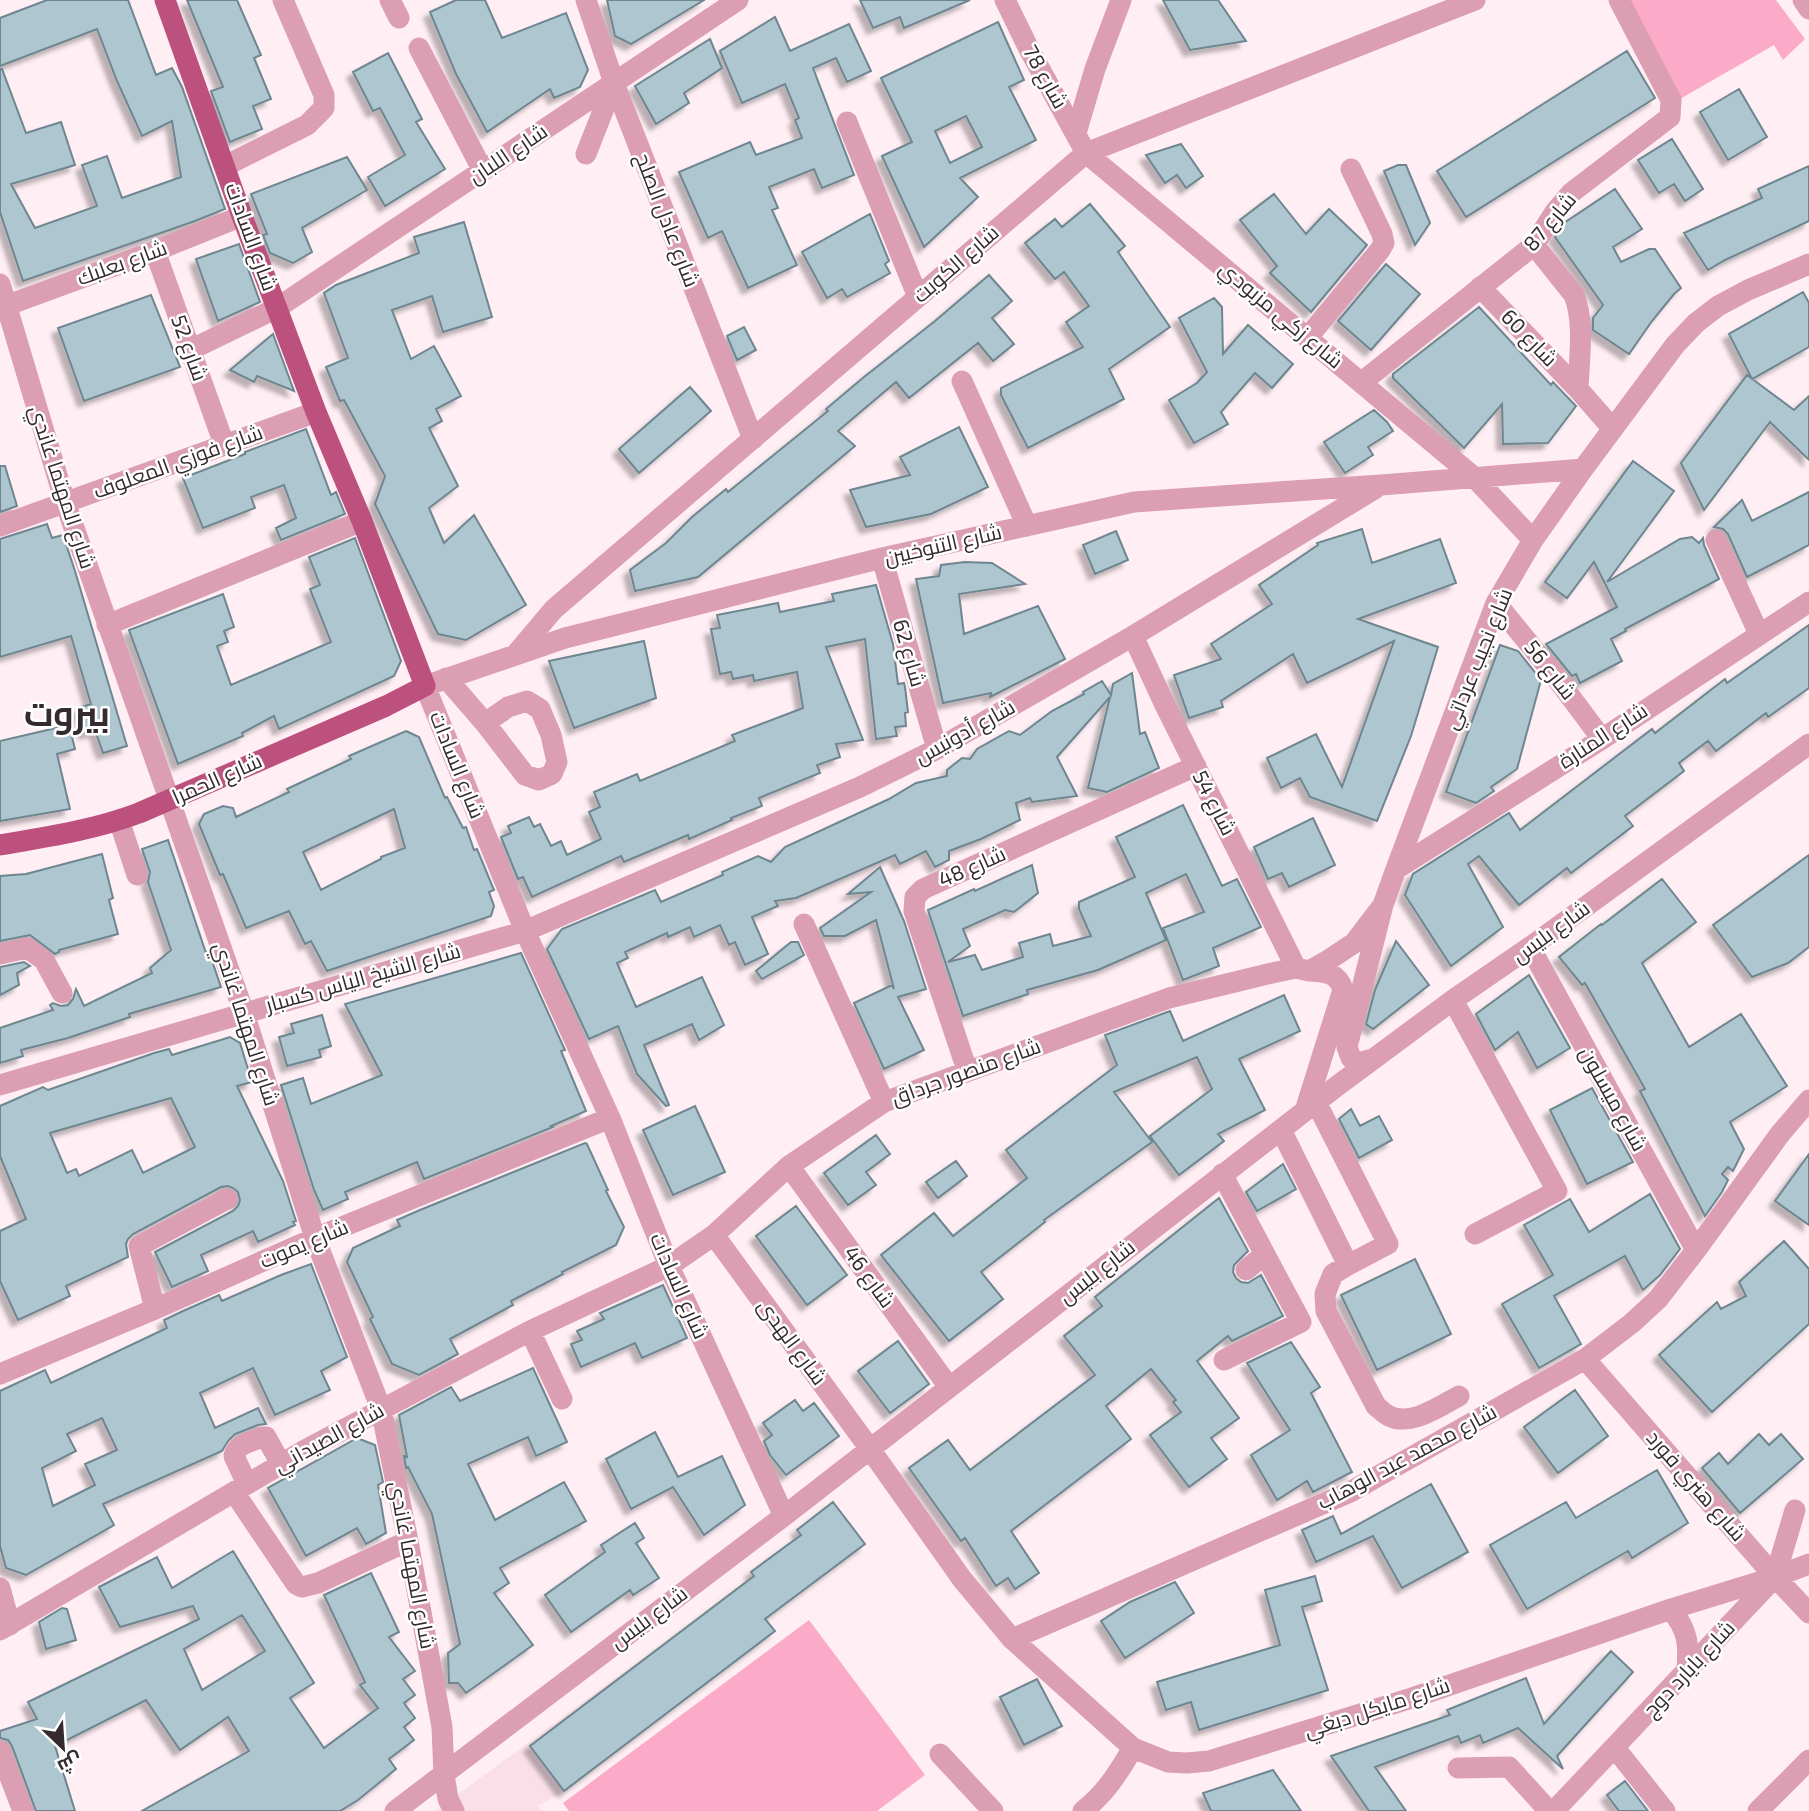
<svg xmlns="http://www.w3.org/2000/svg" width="1809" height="1811" viewBox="0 0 1809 1811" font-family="'Exo 2',Cairo,sans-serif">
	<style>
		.built { fill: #fbdfe8 }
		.green { fill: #fbabc7 }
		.building { fill: #adc6d0; stroke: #6e868f; stroke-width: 2; fill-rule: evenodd; filter: url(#shadow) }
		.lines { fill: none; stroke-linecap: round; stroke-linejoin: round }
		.minor { stroke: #db9eb3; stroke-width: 21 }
		.major { stroke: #bd517d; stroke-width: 21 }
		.labels { text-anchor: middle; stroke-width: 5; stroke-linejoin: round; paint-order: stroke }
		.street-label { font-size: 21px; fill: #352b2e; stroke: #fff }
		.town-label { font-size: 35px; font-weight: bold; fill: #352b2e; stroke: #fff }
	</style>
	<defs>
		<filter id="shadow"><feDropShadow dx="-6" dy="6" stdDeviation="2" flood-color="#0004"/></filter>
	</defs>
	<rect width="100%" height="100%" fill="#ffeff4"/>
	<!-- built -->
	<path class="built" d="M741 1587 775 1631 564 1791 538 1806 542 1811H435Z"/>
	<!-- green -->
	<path class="green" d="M1625 0H1776L1805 39 1783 60 1774 45 1680 99Z
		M809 1620 925 1775 877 1811H569L563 1803Z"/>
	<!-- building -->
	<path class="building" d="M47 0H128L156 75 172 68 182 87 225 209 195 221 23 281 0 212V69H2L26 133 61 122 75 165 11 184 35 228 97 206 82 165 107 156 122 198 181 177 172 121 142 136 117 81 97 29 0 66V18Z
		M187 0H237L261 55 254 58 271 99 253 106 262 129 230 142 211 91 223 87Z
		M456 0H485L502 38 566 13 588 70 580 87 554 98 550 89 487 132 456 74 430 12Z
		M607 0H704L631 44 615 36Z
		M860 0H970L904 28 900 17 873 28Z
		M1163 0H1218L1246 41 1190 50Z
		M775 17 790 51 849 24 871 71 847 82 836 58 813 68 854 175 822 188 814 169 769 187 778 208 772 210 797 265 748 288 722 231 708 238 679 172 750 142 756 155 802 138 795 120 799 118 785 84 742 103 720 51Z
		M998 22 1024 80 1009 87 1036 140 960 178 978 197 924 247 882 156 912 142 881 78ZM966 116 982 147 950 163 935 131Z
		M710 39 722 68 684 93 689 103 656 124 635 86Z
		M1627 51 1655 98 1466 217 1437 171Z
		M388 53 422 119 416 122 445 169 385 206 368 177 405 155 380 108 373 111 353 72Z
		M1739 89 1767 137 1728 160 1700 112Z
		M1672 139 1703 189 1685 201 1674 184 1659 193 1638 160Z
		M1181 144 1203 176 1186 188 1177 175 1165 183 1146 155Z
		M347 157 367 190 302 228 312 252 293 263 270 253 263 235 267 234 251 194Z
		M1398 165H1406L1430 223 1415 245 1384 171Z
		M1809 166V221L1725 260 1708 270 1684 233 1762 198 1758 189Z
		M1615 189 1642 229 1613 247 1621 262 1649 249H1655L1681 288 1674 294 1652 321 1629 354 1593 330V318L1603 305 1555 237 1564 223Z
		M1274 194 1306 234 1329 209 1367 245 1311 312 1270 273 1277 266 1240 220Z
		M1090 204 1125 246 1118 252 1170 327 1109 369 1124 399 1028 448 1001 395V388L1083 347 1066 322 1089 306 1064 272 1055 279 1025 243 1055 219 1062 227Z
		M870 214 889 261 885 264 890 273 847 297 842 289 827 298 802 252Z
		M464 222 492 317 443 332 432 296 392 310 411 359 434 346 461 396 436 409 442 421 429 428 458 486 429 508 444 543 474 515 526 605 466 640 438 634 375 504 385 476 344 400 340 401 326 367 348 358 324 293 336 285 419 253 414 237Z
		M239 244 260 302 218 321 196 259Z
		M1386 264 1420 294 1371 350 1338 321Z
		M989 275 1012 301 992 318 1014 344 993 361 978 343 909 398 896 382 838 431 855 446 698 577 635 591 630 570 666 543 692 517 726 489 728 492 828 411 826 409 864 377 935 321Z
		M1803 292 1809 303V347L1752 379 1729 334Z
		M151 295 180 367 84 401 58 328Z
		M1214 298 1222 307 1223 354 1248 325 1293 364 1272 388 1255 373 1221 412 1228 424 1194 443 1169 400 1197 383 1207 372 1179 318Z
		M1479 307 1551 385 1553 382 1576 406 1548 443 1503 444 1502 404 1464 448 1393 378V374Z
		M744 327 756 350 737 360 727 336Z
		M273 334 294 391 257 376 254 382 230 370Z
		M1747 375 1794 410 1809 396V460L1770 422 1704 510 1681 463Z
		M690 387 711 411 639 473 619 449Z
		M1374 410 1387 422 1393 431 1368 447 1373 455 1345 473 1324 442Z
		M959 427 988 487 931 514 866 527 850 490 910 475 900 457Z
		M306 429 331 495 336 492 345 514 281 540 276 528 296 518 284 485 251 497 255 508 203 528 183 478 245 454V452Z
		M1633 461 1674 491 1607 582 1680 539 1692 537 1699 543 1703 538 1704 545 1719 579 1625 629 1626 631 1611 639 1622 661 1580 683 1576 674 1572 676 1546 644 1617 607 1594 562 1567 598 1545 582Z
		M0 466H5L17 506 0 512Z
		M1809 492V545L1747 577 1728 534 1723 529 1714 527 1742 500 1752 521Z
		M47 524 52 538 63 535 75 571 127 746 103 753 95 730 85 733 78 708 91 704 71 636 0 657V539Z
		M1362 529 1372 563 1440 539 1456 583 1358 619 1438 647 1411 736 1377 821 1310 797 1300 778 1281 788 1267 758 1316 734 1342 787 1394 641 1307 683 1293 654 1221 701 1223 707 1189 718 1174 675 1221 659 1211 644 1272 604 1259 585 1318 545 1317 543Z
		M1116 531 1128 560 1095 574 1083 545Z
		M355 538 401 661 394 676 279 729 274 716 242 733 243 736 178 764 129 630 223 594 234 627 224 631 228 642 217 646 231 685 331 642 310 589 320 585 309 557Z
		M965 562 992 563 1025 584 959 594 964 634 1038 606 1065 659 990 697 991 693 943 703 916 579 939 576 941 565Z
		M876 585 893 644 898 684 904 683 905 687 908 712 905 713 906 726 895 727 897 736 876 739 865 639 826 647 863 740 836 744 840 757 817 765 820 773 759 798 762 806 731 818 732 820 689 839 688 835 624 862 621 856 532 897 523 877 518 879 501 837 511 833 508 826 529 817 534 827 540 824 551 846 561 841 567 855 601 839 589 812 600 807 594 792 637 774 640 781 735 741 732 735 803 708 797 672 754 681 753 675 733 679 731 672 720 674 711 629 720 628 717 615 778 603 780 612 814 605 834 601 832 594Z
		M1809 625V688L1768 717 1766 713 1716 751 1708 741 1679 763 1684 771 1625 816 1633 826 1571 873 1567 868 1519 905 1479 856 1468 864 1503 927 1451 966 1405 895 1413 874 1509 813 1520 830 1652 729 1655 733 1725 679 1727 683Z
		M644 641 656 698 574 728 549 661Z
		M1500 645 1518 651 1541 680 1517 769 1491 787 1494 791 1476 803 1446 792Z
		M1132 673 1140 734 1145 732 1159 768 1107 792 1088 788 1110 697 1057 757 1077 796 1032 802 1030 798 1016 803 1020 820 981 839 949 851V860L935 867 926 851 900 864 895 855 796 898 775 901 778 906 752 917 768 954 745 965 735 942 729 945 720 925 694 937 690 927 668 937 667 933 625 952 628 958 617 963 636 1007 702 977 724 1025 699 1040 692 1024 644 1045 669 1105 666 1106 637 1074 618 1026 589 1039 547 949 562 929 655 890 661 902 723 875 722 872 758 856 771 862 785 847 889 799 916 783 947 776V770L962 758 970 759 977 749 1009 731 1020 735 1052 711 1084 694 1083 692 1102 681 1111 695 1113 684Z
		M69 725 75 749 57 754 70 809 0 821V741Z
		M406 731 419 737 445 798 447 797 463 828 466 827 474 850 477 849 494 890 489 892 494 906 491 916 327 971 311 941 305 944 289 911 246 928 223 874 220 875 199 824 204 814 223 806 233 808 236 817 289 792 287 789 351 759 349 756ZM394 809 405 848 381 857V859L321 890 303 852Z
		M1183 805 1222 886 1237 879 1261 927 1213 948 1219 966 1183 980 1163 928 1204 912 1186 874 1146 893 1166 940 1098 970 1027 990 1028 994 963 1016 928 910 974 889 975 891 1032 865 1038 893 1014 912 1005 910 963 929 970 946 948 962 975 955 982 970 1023 957 1019 943 1050 934 1053 946 1091 936 1079 909V902L1135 877 1116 837Z
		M1313 818 1335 865 1289 887 1282 873 1268 879 1254 847Z
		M168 840 206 953 209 952 221 987 129 1014 130 1017 68 1038 21 1050 23 1056 0 1063V1028L53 1010 50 1005 53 1003 61 1006 68 1005 73 999 76 989 84 1006 152 973 150 968 171 950 148 882 150 872 142 849Z
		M102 854 113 898 109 900 118 934 59 950V952L55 954 30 935 0 941V876L26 874Z
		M1809 855V947L1788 963 1752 977 1713 925Z
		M880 867 904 921 926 989 898 997 924 1050 884 1069 854 1003 892 985 894 989 876 920 845 936H824L820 928 871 892 848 894Z
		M1662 879 1696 922 1642 963 1689 1047 1741 1014 1787 1086 1730 1122 1744 1149 1733 1171 1728 1167 1722 1174 1728 1180 1722 1192 1705 1216 1640 1091 1645 1089 1585 983 1582 985 1559 957 1601 924 1602 925Z
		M1396 941 1429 985 1373 1029 1366 1024 1375 990Z
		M791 942H798L804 955 762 979 756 971Z
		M521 953 565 1050 561 1051 586 1111 551 1126 553 1127 424 1179 417 1162 345 1192 348 1199 323 1210 314 1190 281 1085 303 1078 311 1104 382 1075 345 1004Z
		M24 962 30 966 17 973 19 985 0 995V967Z
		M1529 975 1570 1048 1537 1068 1518 1032 1495 1050 1476 1014Z
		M1284 995 1300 1031 1239 1059 1265 1110 1218 1134 1224 1141 1179 1175 1150 1136 1212 1089 1197 1057 1114 1092 1152 1142 1044 1220 1045 1222 981 1272 1003 1299 949 1341 881 1255 934 1213 953 1236 1027 1178 1006 1150 1117 1065 1105 1035 1170 1011 1183 1041Z
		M322 1015 331 1046 319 1050 321 1057 287 1066 279 1037 294 1033 291 1024Z
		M230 1037 240 1043 252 1082 237 1086 283 1181 296 1221 293 1222 295 1225 258 1242 253 1231 201 1255 208 1271 172 1287 155 1252 233 1211 238 1206 240 1200 238 1192 233 1188 228 1186 221 1187 133 1234 128 1239 126 1244 128 1257 66 1286 70 1296 18 1320 0 1281V1231L26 1219 0 1156V1106L43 1087 48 1090 154 1053 169 1049 172 1055ZM171 1098 195 1147 143 1173 132 1150 79 1176 76 1169 67 1173 50 1133Z
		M1592 1088 1633 1162 1587 1184 1550 1110Z
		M695 1106 725 1172 673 1195 643 1130Z
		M1351 1109 1360 1126 1379 1116 1392 1140 1359 1158 1339 1119Z
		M876 1135 890 1154 866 1172 876 1185 848 1205 824 1173Z
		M585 1143 587 1144 608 1190 606 1191 624 1227 616 1245 562 1272 563 1274 511 1301 513 1305 450 1339 458 1354 419 1375 392 1364 370 1319 373 1317 347 1262 353 1248 400 1226 397 1220 420 1210Z
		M1809 1154V1225L1775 1201Z
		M956 1161 967 1176 938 1198 926 1182Z
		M1283 1164 1296 1189 1257 1211 1246 1192Z
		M1650 1194 1680 1249 1660 1275 1643 1290 1625 1256 1554 1296 1581 1344 1539 1368 1502 1304 1553 1275 1524 1225 1570 1199 1589 1232Z
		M1219 1198 1248 1251 1234 1265 1233 1272 1236 1278 1241 1282 1248 1283 1261 1275 1283 1316 1232 1341 1228 1336 1197 1361 1239 1418 1211 1438 1227 1459 1189 1487 1150 1435 1181 1412 1173 1402 1176 1400 1151 1369 1106 1406 1131 1439 1011 1531 1039 1573 1015 1589 1008 1578 996 1586 965 1538 961 1541 909 1468 948 1440 970 1470 1095 1375 1064 1336 1102 1306 1095 1297Z
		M796 1206 847 1275 807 1305 756 1236Z
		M1784 1241 1809 1269V1324L1712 1412 1659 1355 1717 1302 1721 1309 1746 1296 1739 1282Z
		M1415 1259 1451 1334 1377 1370 1341 1295Z
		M311 1264 347 1357 321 1371 330 1390 275 1415 253 1368 200 1393 215 1428 258 1408 266 1424 258 1425 235 1434 228 1441 222 1451 103 1504 114 1525 26 1575 6 1568 0 1546V1391L45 1370 51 1383 167 1328 164 1320 183 1311 219 1295 222 1301 281 1275ZM102 1418 117 1450 85 1464 95 1485 53 1506 42 1468 76 1451 67 1434Z
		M663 1285 687 1338 642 1358 635 1343 581 1367 571 1344 582 1340 577 1331 604 1319 600 1313Z
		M898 1341 929 1384 890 1413 858 1371Z
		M1291 1342 1320 1387 1311 1393 1352 1472 1313 1492 1307 1481 1277 1500 1251 1455 1290 1430 1247 1363Z
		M533 1368 567 1442 536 1456 528 1437 468 1464 495 1520 564 1482 586 1521 500 1568 509 1583 494 1593 533 1645 466 1693 458 1683H449L448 1653 460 1644 432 1514 408 1467 406 1468 404 1456 407 1457 399 1415 451 1387 460 1401Z
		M1575 1390 1608 1436 1558 1473 1524 1427Z
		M795 1400 803 1411 814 1403 839 1436 786 1475 770 1455 764 1441 772 1435 763 1423Z
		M655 1432 678 1477 722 1456 745 1505 704 1535 673 1487 631 1509 606 1459Z
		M1759 1434 1769 1445 1781 1434 1803 1459 1740 1513 1702 1468 1719 1453 1728 1464Z
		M357 1438 375 1445 383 1482 378 1485 386 1533 366 1544 357 1528 306 1556 268 1488Z
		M1657 1470 1688 1523 1632 1558 1628 1551 1527 1609 1490 1545 1566 1502 1576 1518Z
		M1431 1484 1468 1552 1402 1588 1373 1536 1316 1562 1302 1530 1333 1516 1341 1534Z
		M833 1502 865 1544 765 1619 775 1631 564 1791 530 1746 754 1576 751 1572 801 1535 797 1530Z
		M635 1523 644 1538 636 1543 659 1578 633 1595 630 1590 571 1632 545 1595 605 1552 601 1545Z
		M233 1551 314 1683 290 1698 324 1748 378 1708 360 1685 365 1682 324 1595 371 1573 399 1632 389 1637 415 1671 403 1679 415 1695 404 1703 415 1718 404 1727 414 1740 389 1759 396 1769 358 1800 340 1811H142L249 1751 228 1717 180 1750 146 1700 55 1746 75 1811H36L12 1746 8 1740 0 1738V1731L37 1719 28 1702 199 1619 193 1606 120 1627 99 1587 157 1557 172 1588ZM242 1615 265 1651 202 1690 184 1649Z
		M1315 1576 1322 1601 1302 1607 1328 1690 1199 1730 1191 1702 1166 1710 1157 1682 1280 1645 1265 1590Z
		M1175 1582 1194 1613 1125 1658 1101 1621 1130 1602Z
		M62 1608 67 1609 76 1640 46 1649 39 1622Z
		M1611 1651 1633 1672 1557 1756 1563 1769 1518 1728 1483 1743 1480 1735 1461 1743 1458 1736 1375 1767 1406 1811H1369L1331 1756 1450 1715 1447 1710 1526 1678 1544 1724Z
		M1037 1679 1062 1726 1024 1745 1000 1697Z
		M1273 1770 1301 1811H1211L1203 1793Z
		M1625 1781 1648 1811H1619L1607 1795Z"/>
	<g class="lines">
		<!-- minor -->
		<path class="minor" d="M390 0 399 18
			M586 0 614 83 753 439
			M1005 0 1030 51 1086 153 1474 477 1533 540
			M1803 0 1809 9
			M419 48 483 171
			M847 122 918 297
			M1076 133 1095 69 1121 0
			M586 154 614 83
			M225 166 307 125 324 108V95L283 0
			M1534 245 1574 295C1585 322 1579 360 1578 389
			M155 251 224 444
			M0 284 65 502 244 1013 315 1238 381 1409 408 1541 442 1727 444 1775 448 1799 454 1811
			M1480 287 1578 389 1613 429
			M0 308 155 251 242 216
			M1308 337 1380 250 1384 243 1382 234 1351 169
			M190 350 277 308 738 0
			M962 381 1027 526
			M1362 382 1534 245 1555 212 1571 193 1670 117 1671 100 1619 0
			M0 526 316 412
			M1716 540 1759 634
			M882 558 937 749
			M1496 603 1549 668 1602 739
			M107 625 362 521
			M1133 636 1165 705 1296 968
			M516 654 554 609 1086 153 1475 0
			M446 678 485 723 525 775 539 780 552 774 557 762 551 735 540 709 527 701 508 707 485 723
			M119 820 137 875
			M1396 869 1602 739 1809 602
			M804 924 884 1102
			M1530 947 1696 1250
			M0 954 27 948 44 960 62 993
			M1453 1000 1557 1191 1475 1234
			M1373 1059 1358 1063 1351 1058 1347 1047 1383 905 1396 869 1496 603 1533 540 1583 469 1675 345 1696 323 1718 306 1748 290 1809 264
			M967 1070 914 911 915 897 923 889 1196 766
			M0 1085 525 931 860 787 937 749 1133 636 1376 488
			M1316 1102 1388 1244 1348 1265
			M1305 1111 1343 990C1338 972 1325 972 1309 971
			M1281 1130 1348 1265 1333 1274 1325 1294 1326 1311 1376 1406C1380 1409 1385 1414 1389 1416 1411 1427 1440 1406 1459 1396
			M789 1166 949 1387
			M1222 1174 1301 1322 1224 1360
			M714 1235 870 1449 962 1579 1012 1639 1133 1748 1168 1762 1187 1763 1209 1761 1412 1698 1671 1609 1775 1577 1809 1564
			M1246 1270 1265 1254
			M155 1309 139 1246 227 1199
			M530 1331 562 1399
			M1585 1359 1775 1577 1809 1613
			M0 1374 155 1309 315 1238 610 1118
			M247 1484 234 1456C236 1444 253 1441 263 1437H266L281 1464
			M234 1492 296 1584 302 1587 318 1583 408 1541
			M784 1516 669 1266 610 1118 525 931 425 686 565 638 882 558 1134 502 1381 485 1583 469
			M0 1588 10 1625
			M1671 1609C1688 1631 1689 1643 1687 1670
			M0 1630 305 1450 530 1331 669 1266 714 1235 789 1166 884 1102 1169 998 1272 973 1296 968 1309 971 1327 961 1354 943 1383 905
			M1012 1639 1350 1492 1585 1359 1632 1323 1658 1299 1696 1250 1780 1134 1809 1100
			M1615 1748 1665 1811
			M0 1751 23 1811
			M940 1754 993 1811
			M1458 1768 1509 1767 1549 1811
			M395 1811 784 1516 1337 1086 1453 1000 1530 947 1809 744
			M1083 1811C1106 1793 1118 1773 1133 1748
			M1554 1811 1775 1577 1795 1510
			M1758 1811 1809 1760"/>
		<!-- major -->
		<path class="major" d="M0 845C47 837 94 830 139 813L386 706 425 686 362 521 316 412 242 216 165 0"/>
	</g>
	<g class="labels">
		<!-- street labels -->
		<g class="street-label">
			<text transform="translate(1045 77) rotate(61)" y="7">شارع 78</text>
			<text transform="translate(508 154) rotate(-34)" y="7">شارع اللبان</text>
			<text transform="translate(667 220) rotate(69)" y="7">شارع عادل الصلح</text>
			<text transform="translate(1550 222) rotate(-50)" y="7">شارع 87</text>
			<text transform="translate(251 237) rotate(70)" y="7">شارع السادات</text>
			<text transform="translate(122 263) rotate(-20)" y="7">شارع بعلبك</text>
			<text transform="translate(956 264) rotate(-41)" y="7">شارع الكويت</text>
			<text transform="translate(1281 315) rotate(40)" y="7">شارع زكي مزبودي</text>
			<text transform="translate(1529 338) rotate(46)" y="7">شارع 60</text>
			<text transform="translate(189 348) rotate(70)" y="7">شارع 52</text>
			<text transform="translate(178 462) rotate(-20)" y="7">شارع فوزي المعلوف</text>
			<text transform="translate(62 487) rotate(72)" y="7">شارع المهتما غاندي</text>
			<text transform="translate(943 545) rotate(-13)" y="7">شارع التنوخيين</text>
			<text transform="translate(909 653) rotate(74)" y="7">شارع 62</text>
			<text transform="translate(1478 659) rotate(-68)" y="7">شارع نجيب عرداتي</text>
			<text transform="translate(1550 670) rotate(52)" y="7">شارع 56</text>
			<text transform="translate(965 732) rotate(-29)" y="7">شارع أدونيس</text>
			<text transform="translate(1603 736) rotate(-33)" y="7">شارع المنارة</text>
			<text transform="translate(457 765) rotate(68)" y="7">شارع السادات</text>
			<text transform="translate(217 779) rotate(-24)" y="7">شارع الحمرا</text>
			<text transform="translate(1214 803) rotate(63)" y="7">شارع 54</text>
			<text transform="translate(972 867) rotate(-24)" y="7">شارع 48</text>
			<text transform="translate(1551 932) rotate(-36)" y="7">شارع بليس</text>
			<text transform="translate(363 978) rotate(-16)" y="7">شارع الشيخ الياس كسبار</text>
			<text transform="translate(246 1024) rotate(72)" y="7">شارع المهتما غاندي</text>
			<text transform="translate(966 1072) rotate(-20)" y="7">شارع منصور جرداق</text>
			<text transform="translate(1613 1099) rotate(61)" y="7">شارع ميسلون</text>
			<text transform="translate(304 1244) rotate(-23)" y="7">شارع يموت</text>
			<text transform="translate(1097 1272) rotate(-38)" y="7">شارع بليس</text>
			<text transform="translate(869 1277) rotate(54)" y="7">شارع 46</text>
			<text transform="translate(679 1286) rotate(66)" y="7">شارع السادات</text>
			<text transform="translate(792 1342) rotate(54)" y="7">شارع الهدى</text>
			<text transform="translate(329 1438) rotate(-29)" y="7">شارع الصيداني</text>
			<text transform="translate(1407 1457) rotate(-28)" y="7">شارع محمد عبد الوهاب</text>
			<text transform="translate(1696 1486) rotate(49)" y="7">شارع هنري فورد</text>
			<text transform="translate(412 1565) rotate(79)" y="7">شارع المهتما غاندي</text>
			<text transform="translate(649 1618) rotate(-37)" y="7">شارع بليس</text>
			<text transform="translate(1689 1669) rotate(-47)" y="7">شارع بايارد دوج</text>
			<text transform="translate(1377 1708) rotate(-18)" y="7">شارع مايكل دبغي</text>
		</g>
		<!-- town labels -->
		<g class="town-label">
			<text x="67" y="726">بيروت</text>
		</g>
	</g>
	<!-- north arrow -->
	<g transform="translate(63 1748) rotate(155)" stroke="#ffffff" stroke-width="5" paint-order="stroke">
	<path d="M0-5L12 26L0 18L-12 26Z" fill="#352b2e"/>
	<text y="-10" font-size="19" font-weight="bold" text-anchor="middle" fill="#352b2e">ش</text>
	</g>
</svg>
